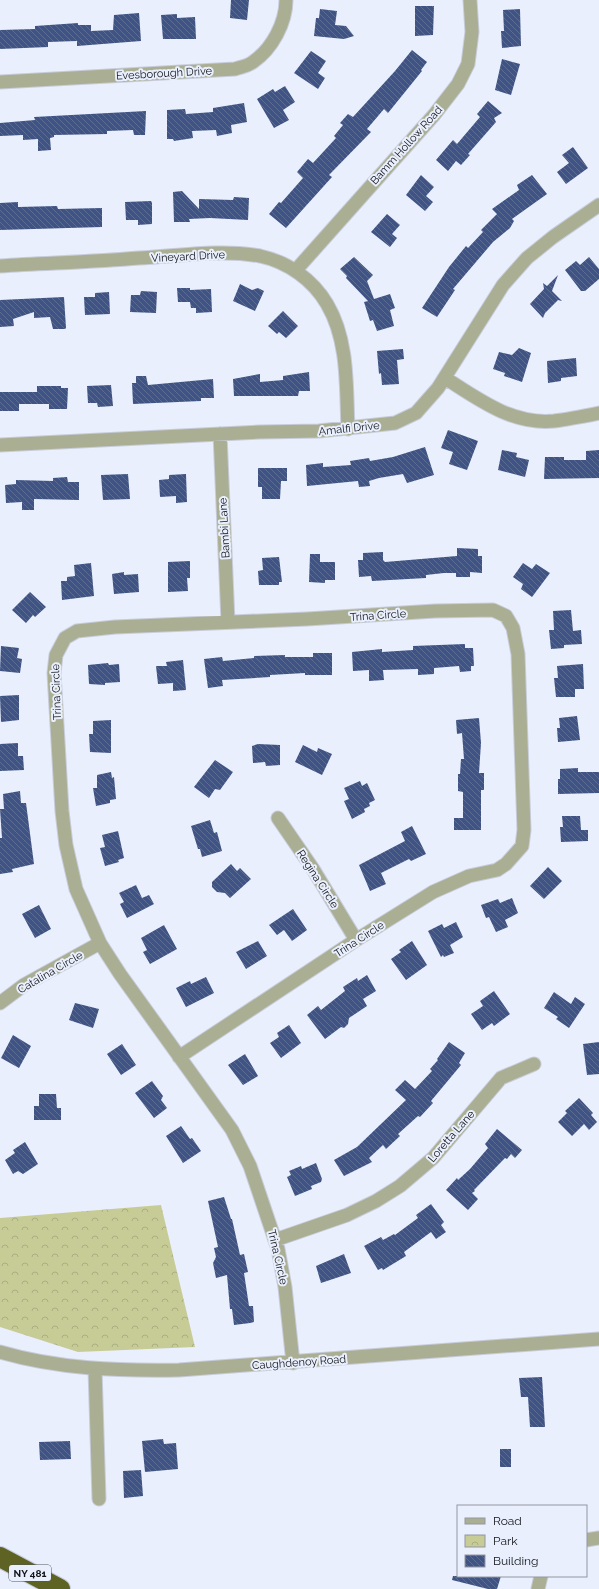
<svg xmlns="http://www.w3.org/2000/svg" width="599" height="1589" viewBox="0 0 599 1589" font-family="Raleway,sans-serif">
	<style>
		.park { fill: url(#park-crowns) }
		.building { fill: url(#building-back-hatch) }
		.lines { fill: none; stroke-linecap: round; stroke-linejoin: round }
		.minor-casing { stroke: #c7ccd9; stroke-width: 15 }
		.highway-casing { stroke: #c7ccd9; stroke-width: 22 }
		.minor { stroke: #aaae92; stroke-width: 13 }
		.highway { stroke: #5e6223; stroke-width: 20 }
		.labels { text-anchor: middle; stroke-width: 4; stroke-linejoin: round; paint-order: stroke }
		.shield { fill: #e9effd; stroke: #52565d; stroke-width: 1 }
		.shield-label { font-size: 10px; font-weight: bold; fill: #121419 }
		.street-label { font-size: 11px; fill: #121419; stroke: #e9effd }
	</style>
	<defs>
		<pattern id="park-crowns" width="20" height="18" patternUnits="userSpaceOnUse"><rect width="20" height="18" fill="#c7cc96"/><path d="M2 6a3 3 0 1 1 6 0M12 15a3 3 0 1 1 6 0" fill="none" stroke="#aaae81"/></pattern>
		<pattern id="building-back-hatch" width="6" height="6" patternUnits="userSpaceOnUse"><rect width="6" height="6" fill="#3f5485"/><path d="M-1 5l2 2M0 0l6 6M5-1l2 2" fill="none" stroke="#5d6d92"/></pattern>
	</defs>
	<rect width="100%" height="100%" fill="#e9effd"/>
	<!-- park -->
	<path class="park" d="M161 1205 195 1347 78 1352 0 1327V1218Z"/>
	<!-- building -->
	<path class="building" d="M231 0H249L247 20 230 18Z
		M415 6H434L433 35 415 36Z
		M320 9 337 11 335 25 346 26 354 36 344 39 314 36 316 18H319Z
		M520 9 521 46 502 48 501 31H504L503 10Z
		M139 13 141 41 77 46V41L48 42V47L0 49V30L35 29V26L78 23V25H91V31L113 30 114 15Z
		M177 14V18L195 17 196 39H163L161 15Z
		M412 50 427 62 421 70 422 71 388 113 384 109 367 129 371 132 329 175 332 177 286 228 269 214 279 202 281 203 303 178 297 172 308 159 313 163 336 138 334 136 343 125 340 123 348 114 353 117 395 71Z
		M311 51 326 61 318 73 325 78 318 89 294 73Z
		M502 59 520 64 511 95 495 90Z
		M285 86 295 102 283 110 289 120 274 128 257 99 273 89 275 92Z
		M488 101 502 113 494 118 496 122 468 154 470 155 461 165 456 161 448 171 436 160 453 140 457 144 480 117 477 114Z
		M244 103 247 122 231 125 232 133 217 136 216 130 192 131 193 138 174 141 173 139H167V110L185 109 186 114 213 112V108Z
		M146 111 145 135H134L133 130 107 131V134L54 135V137L50 138 51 150 38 151V139L23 140V135L0 136V123L35 120 34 117Z
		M573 147 588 168 566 184 557 172 569 163 562 155Z
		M421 175 434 187 426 196 433 202 425 211 406 195Z
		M532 175 547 194 512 219 514 221 510 228 493 242 453 289 455 290 437 317 422 308 449 267 466 246 468 248 483 232 481 230 497 214 492 209 519 190 517 185Z
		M182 191 199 209V199L233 200 234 197 249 198 248 220 210 218 189 219 190 222H174L173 192Z
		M151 201 152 203V224L138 225V220H126L125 202Z
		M18 202V207L57 206 58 209 102 208V227L0 230V203Z
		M387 214 400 225 392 234 397 238 390 247 371 232Z
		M354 257 373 275 367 281 374 299 390 294 395 308 390 310 394 326 377 331 373 320 370 321 364 302 368 301 346 278 347 276 340 269Z
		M589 257 599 269V279L585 291H581L565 270 576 261 580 265Z
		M558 275 552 291 562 301 558 300 545 313 543 318 530 304 544 289 543 283 547 286Z
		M240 284 252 290 258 288 264 291 255 311 233 301Z
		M177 288H190V290L211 289 212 312 196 313V308H191L190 302H178Z
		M141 291 157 292 156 313 130 312 131 295H140Z
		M109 292 110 314 85 315 84 297H95V293Z
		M64 297 66 328 65 329H53L50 317 34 318V312L13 319 14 326 0 327V300Z
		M283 311 298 326 286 338 279 332 277 334 268 326Z
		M519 348 531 353 522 382 504 376 505 373 493 369 499 352 512 355Z
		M403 349 404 359 397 360 399 384 382 385 381 373 379 374 377 351Z
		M576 358 577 376 561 378V381L548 383 547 361Z
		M309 372 310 391H299L298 396H234L233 379 260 374V382L283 380V376Z
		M136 376H146L148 385 213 379 214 398H201V401L133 404 132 383H136Z
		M111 385 113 406 98 407 97 403H88L87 386Z
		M37 386H61V388H68L67 409H49V404H19V411H0V392H37Z
		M448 430 478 441 467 470 449 464 453 452 441 448Z
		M425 447 434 475 407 483 403 474 379 478 369 481 370 486 359 487 358 481 307 486 306 465 323 463V467L351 465 350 461 369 458 370 461 393 457Z
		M502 450 517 453 516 457 529 460 525 477 498 470Z
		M599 450V478L544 479 545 457H564V460H586V451Z
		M258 468H287V481H281L280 499H262V487H258Z
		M128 474 130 499 103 500 101 475Z
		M186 474 187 502 176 503V496L160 497 159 480 169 479V475Z
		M67 477 68 482H79V500L34 499V510H22V502L6 503 5 485 16 484V480L53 481V478Z
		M457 548 478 549V556H482V573L470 572V577H456V573H444L426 575V578L372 581 371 576 359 577 358 560H363V553L383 552V560L385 562 457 556Z
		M310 554H320V562H335V580H325V583L309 582Z
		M279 557 282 582H279V585H259L258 571 263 570 262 558Z
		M190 561V578H187L188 591 168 592V562Z
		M91 563 94 596 62 600 61 581H67V577L75 576 74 565Z
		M523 563 532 569 536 564 550 573 532 597 521 589 523 584 513 577Z
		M124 572V575L138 574 139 592 114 594 112 574Z
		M30 592 46 607 35 617 33 615 26 623 12 610Z
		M571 610 573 631 581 630 582 644 564 645V648L551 649 549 630H554L553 611Z
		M465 644V648H473L474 666H471V671L460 672 459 666 434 668V674L418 675V669L383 670 384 680 369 681V670L353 671 352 652 382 649V652L413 650V646Z
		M1 646 19 648 17 658 22 659 20 673 0 671Z
		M313 653H332V675H305V673L270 675V677L222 680 223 686 208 688 204 659 222 657 223 661 254 658V656L285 655V657H313Z
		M183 660 186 690 173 691V683L158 684 156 666H167L166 662Z
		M108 663 109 665 119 664 120 682 105 683V685L89 684 88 665Z
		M583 664 584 689H575V697H556L554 678H558L557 666Z
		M19 695V720L1 722 0 696Z
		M577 716 580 740 558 742 557 728H560L559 718Z
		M479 718 481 743 479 773H484V790H481V830H454V818H463V792L458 791V774H460L461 759H464L462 733 457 734 456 720Z
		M111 720V753L90 752 89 734H93V721Z
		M18 743V756H23L24 770 0 771V744Z
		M258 744 280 745V765L266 766 265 762 253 763 252 746Z
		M303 745 317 752 318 748 332 754 322 775 295 762Z
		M215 760 233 772 220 790 215 789 209 798 194 787Z
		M578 768V772H599V793L558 794V779H560V769Z
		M111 772 112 778 114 777 116 799 110 800V803L96 806 93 788H97V775Z
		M360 781 362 786 367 783 375 800 369 803 370 806 364 809 365 812 352 819 344 801 349 799 344 788Z
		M20 791 21 803H26L34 864 12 869 13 872 0 874V838H2L0 809H4L3 794Z
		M562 816H580L581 830H588V841L561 842 560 827H563Z
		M210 820 214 833 217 832 222 851 202 857 200 849H198L191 826Z
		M412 826 426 854 411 861 409 859 381 873 386 884 370 891 359 865 405 841 401 832Z
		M118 831 124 858 118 860 119 862 105 866 100 848 105 847 102 835Z
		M231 864 237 871 240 868 251 879 230 898 225 893 217 892 212 887V882Z
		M548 867 562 881 544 899 530 886Z
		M136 885 142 898 149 895 154 904 127 918 120 904 124 902 119 893Z
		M512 898 518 913 505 920 508 927 496 932 489 917 486 918 481 905 498 899 500 903Z
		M39 905 51 929 35 938 22 914Z
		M293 909 307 930 292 941 284 930 277 935 269 925Z
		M456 922 463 937 450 945 454 953 444 957 443 955 441 957 428 931 442 924 444 928Z
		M164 925 177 949 150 964 143 952 147 950 141 938Z
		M258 941 267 956 246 969 236 952Z
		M412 941 427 965 406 980 391 959 401 952 399 950Z
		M367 975 376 991 363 999 367 1006 349 1018 348 1024 344 1028 341 1027 325 1039 307 1015 318 1006 321 1010 345 991 343 987 357 978 358 981Z
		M206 977 214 993 186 1007 176 988 190 981 191 984Z
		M494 991 510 1014 494 1026 492 1023 482 1030 471 1014 483 1006 480 1001Z
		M554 992 571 1004 575 997 585 1004 569 1028 556 1019 558 1017 544 1008Z
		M75 1003 99 1009 93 1028 69 1020Z
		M289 1025 301 1043 281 1058 270 1043 279 1037 277 1033Z
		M13 1035 31 1046 19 1068 1 1058Z
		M449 1042 465 1053 459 1063 461 1065 431 1101 433 1103 420 1117 418 1116 398 1134 400 1136 386 1149 383 1145 369 1158 372 1162 344 1176 334 1160 357 1147 406 1100 395 1090 405 1080 415 1089 432 1071 430 1069 438 1060 437 1059Z
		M599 1042V1074L587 1075 583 1044Z
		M122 1044 136 1065 121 1075 107 1054Z
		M245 1054 258 1076 243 1085 228 1065Z
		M152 1081 163 1096 161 1100 167 1108 154 1118 135 1093Z
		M39 1094H56L57 1108H61V1120H34V1106H39Z
		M579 1098 593 1113 591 1115 597 1122 589 1130 584 1124 572 1136 558 1122 567 1113 565 1111Z
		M181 1126 190 1139 192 1138 201 1151 183 1163 166 1136Z
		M497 1129 522 1150 515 1158 511 1154 507 1159 505 1158 474 1190 475 1191 472 1193 478 1199 468 1210 446 1190 457 1178 458 1180 470 1169 488 1148 485 1144Z
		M25 1142 38 1164 23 1174 18 1171 13 1174 5 1160 15 1153 13 1150Z
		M316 1163 322 1179 321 1182 311 1186 312 1189 295 1196 287 1177 291 1175 289 1171 301 1166 302 1169Z
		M224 1197 231 1219H232L240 1255 244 1254 248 1272 244 1273 249 1306H253L254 1322 250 1323 234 1325 232 1309H230L227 1275 216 1278 213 1263 216 1257 214 1248 218 1247 208 1201Z
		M431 1204 444 1222 441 1225 446 1232 436 1239 431 1232 404 1252 406 1256 383 1270 382 1268 378 1270 364 1246 381 1237 383 1240 394 1234 395 1235 418 1218 416 1215Z
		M344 1254 351 1273 321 1283 316 1266Z
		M542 1377 545 1427H530L528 1397H521L519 1378Z
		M163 1439 164 1444 176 1443 178 1469 145 1472 142 1441Z
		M70 1441 71 1459 40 1460 39 1442Z
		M500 1449H511V1467H500Z
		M141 1470 143 1496 124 1498 123 1471Z
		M453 1576H501L497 1589H488L452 1580Z"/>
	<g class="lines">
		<!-- minor casing -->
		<g class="minor-casing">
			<path id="minor" d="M0 82 235 69C241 67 248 66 253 62 272 49 286 23 286 0
				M0 266C46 263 93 262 139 258 179 256 221 249 260 256 288 262 313 280 327 304 349 341 346 388 348 429
				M296 270 434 115 458 84 468 64 472 32 470 0
				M445 378C478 399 512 425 554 421 569 419 584 416 599 413
				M220 434 228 622
				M0 445 260 432 319 431 395 423 416 413 438 388 503 285 527 258 553 237 599 205
				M278 818 313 869 356 940
				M0 1003 24 985 100 943
				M179 1057 356 940 433 892 469 876 497 870 506 864 522 846 524 830 518 654 513 628 506 616 493 610 435 611 307 619 115 627 77 631 65 638 56 655 54 673 62 811 66 845 76 889 100 943 120 974 232 1130 250 1166 278 1249 285 1287 293 1363
				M275 1240 347 1215 376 1201 400 1186 433 1158 501 1078 534 1064
				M0 1352C58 1369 118 1371 179 1370L599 1339
				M95 1369 99 1499
				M586 1540 599 1538
				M538 1589 541 1576"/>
		</g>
		<!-- highway casing -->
		<g class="highway-casing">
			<path id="highway" d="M0 1557 60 1589"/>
		</g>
		<!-- minor -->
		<use href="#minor" class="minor"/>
		<!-- highway -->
		<use href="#highway" class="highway"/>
	</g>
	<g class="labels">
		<!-- shield labels -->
		<rect class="shield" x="9" y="1565" width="42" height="16" rx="3"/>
		<g class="shield-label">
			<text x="30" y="1577">NY 481</text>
		</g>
		<!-- street labels -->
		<g class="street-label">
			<text transform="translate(164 73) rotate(-3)" y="4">Evesborough Drive</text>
			<text transform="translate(406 145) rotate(-48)" y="4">Bamm Hollow Road</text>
			<text transform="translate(188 256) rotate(-3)" y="4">Vineyard Drive</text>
			<text transform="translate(349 428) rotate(-6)" y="4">Amalfi Drive</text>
			<text transform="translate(224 528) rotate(-93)" y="4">Bambi Lane</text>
			<text transform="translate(378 615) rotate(-4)" y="4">Trina Circle</text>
			<text transform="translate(56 692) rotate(-92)" y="4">Trina Circle</text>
			<text transform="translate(318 879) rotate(57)" y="4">Regina Circle</text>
			<text transform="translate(359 939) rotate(-33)" y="4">Trina Circle</text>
			<text transform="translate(50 972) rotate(-30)" y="4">Catalina Circle</text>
			<text transform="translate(451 1136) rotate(-49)" y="4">Loretta Lane</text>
			<text transform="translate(278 1257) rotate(77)" y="4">Trina Circle</text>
			<text transform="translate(299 1362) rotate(-4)" y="4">Caughdenoy Road</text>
		</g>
	</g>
	<!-- legend -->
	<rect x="457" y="1505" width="130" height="72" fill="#e9effd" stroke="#9397a2"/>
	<rect x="465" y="1518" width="20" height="6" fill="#aaae92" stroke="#9397a2"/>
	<text x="493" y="1525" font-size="12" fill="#121419">Road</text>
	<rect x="465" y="1535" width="20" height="12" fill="url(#park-crowns)" stroke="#9397a2"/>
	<text x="493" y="1545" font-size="12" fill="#121419">Park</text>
	<rect x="465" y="1555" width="20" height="12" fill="url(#building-back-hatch)" stroke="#9397a2"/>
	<text x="493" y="1565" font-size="12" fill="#121419">Building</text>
</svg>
